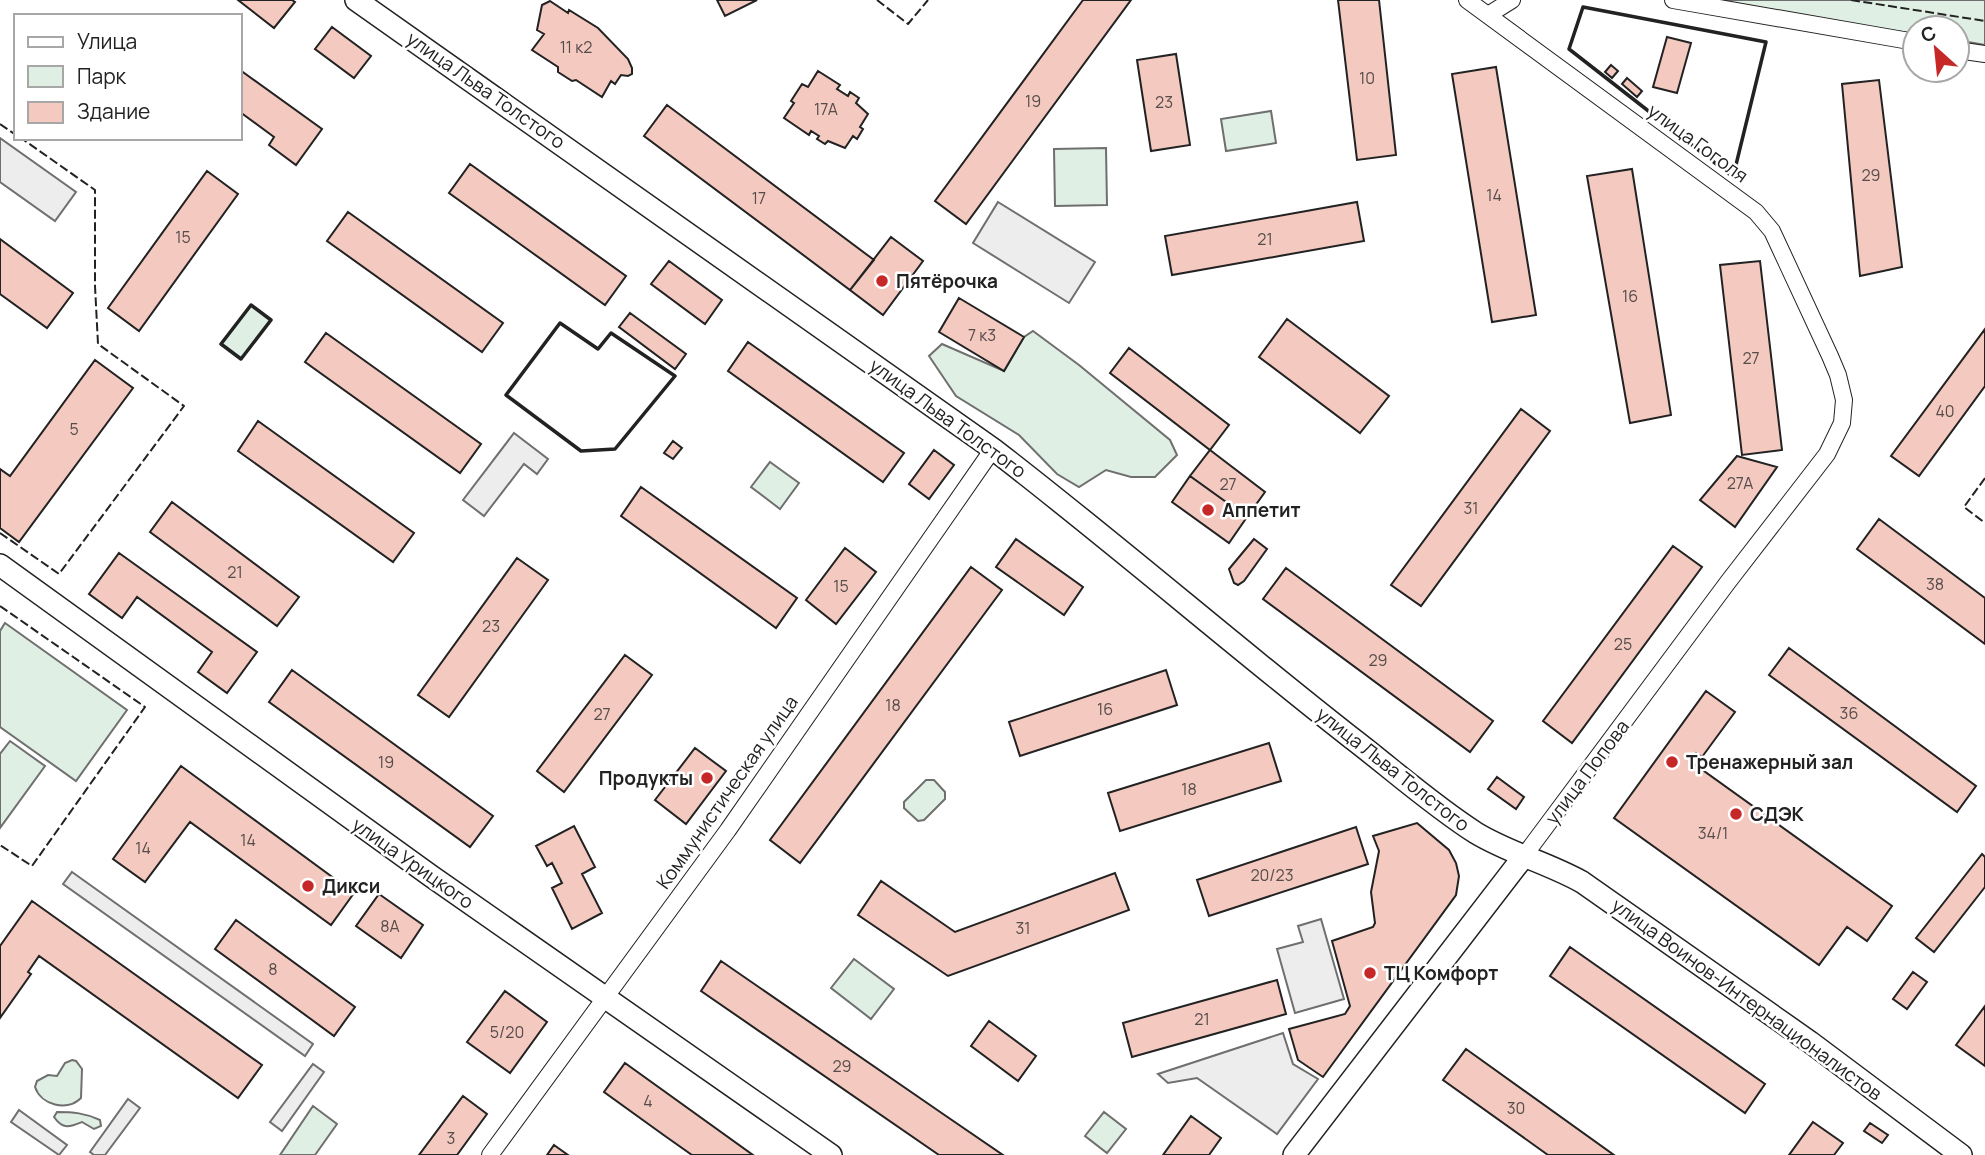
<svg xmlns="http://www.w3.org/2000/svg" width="1985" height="1155" viewBox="0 0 1985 1155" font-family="Manrope,sans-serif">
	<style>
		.green { fill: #e0efe3; stroke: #6f6f6f; stroke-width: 2 }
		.parking { fill: #ededed; stroke: #6f6f6f; stroke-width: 2 }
		.building { fill: #f3c9c0; stroke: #222; stroke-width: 2 }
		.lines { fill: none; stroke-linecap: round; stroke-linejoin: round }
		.street-casing { stroke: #222; stroke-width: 18 }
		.secondary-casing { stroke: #222; stroke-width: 24 }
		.street { stroke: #fff; stroke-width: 16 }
		.secondary { stroke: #fff; stroke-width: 21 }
		.fence { stroke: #222; stroke-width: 2; stroke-dasharray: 9 3.5; stroke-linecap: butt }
		.wall { stroke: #222; stroke-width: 3.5 }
		.poi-dot { fill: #c62828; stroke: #fff; stroke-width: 2.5 }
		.labels { text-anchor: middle; stroke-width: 5; stroke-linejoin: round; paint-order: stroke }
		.number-label { font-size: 16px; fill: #564c4a }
		.street-label { font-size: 19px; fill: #222; stroke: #fff }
		.poi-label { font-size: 19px; font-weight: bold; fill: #222; stroke: #fff; text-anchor: start }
	</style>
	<rect width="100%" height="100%" fill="#fff"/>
	<!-- green -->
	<path class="green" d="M1717 0H1985V45L1957 40V28H1915V34L1799 16Z
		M1271 111 1276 143 1226 151 1221 119Z
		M1106 148 1107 205 1055 206 1054 149Z
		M251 305 271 320 241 359 221 344Z
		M1033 331 1079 365 1170 440 1177 455 1155 477H1131L1106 470 1079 487 1057 474 1019 435 956 396 929 356 942 344 1004 371 1024 337Z
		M770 462 799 483 780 509 751 487Z
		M5 623 127 710 76 781 0 727V631Z
		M10 741 45 766 0 828V754Z
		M926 780H934L945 792V799L924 820 918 821 904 808V802Z
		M854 959 894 989 871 1019 831 988Z
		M72 1060 76 1061 82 1069 81 1098C67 1112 41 1105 35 1087L37 1081 48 1075 57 1076 65 1063Z
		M313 1106 337 1124 315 1155H280Z
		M57 1112C73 1112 85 1113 100 1120L101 1126 94 1129 82 1122C70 1127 63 1130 54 1117Z
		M1104 1112 1126 1129 1107 1153 1085 1136Z"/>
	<!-- parking -->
	<path class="parking" d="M0 138 76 192 55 221 0 182Z
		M998 202 1095 262 1069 303 973 243Z
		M514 433 548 459 537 474 524 464 484 516 463 500Z
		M72 872 313 1044 305 1056 63 884Z
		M1321 919 1344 999 1295 1013 1277 949 1303 942 1298 926Z
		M1283 1033 1293 1064 1318 1079 1277 1134 1197 1078 1168 1083 1158 1074Z
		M313 1064 324 1072 282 1131 270 1122Z
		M128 1099 140 1108 105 1155H94L90 1152Z
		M19 1110 67 1145 59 1155 11 1122Z"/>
	<!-- building -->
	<path class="building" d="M238 0H292L295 2 274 28Z
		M717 0H757L725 16Z
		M1083 0H1131L966 224 935 201Z
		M1338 0H1379L1396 155 1357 160Z
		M550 1 568 13 569 10 598 28 628 59 632 68V74L628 76 621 75 615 84 611 81 602 97 576 80 572 81 558 72V67L532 50 544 34 537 30 542 5Z
		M332 27 371 56 354 78 315 49Z
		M1667 37 1691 43 1677 93 1653 87Z
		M1176 54 1190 145 1151 151 1137 60Z
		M1611 65 1618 71 1612 78 1605 72Z
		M1496 67 1536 315 1492 322 1452 74Z
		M240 70 322 129 296 165 269 145 274 137 240 112Z
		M818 71 840 85 837 89 848 96 850 92 859 98 856 103 868 114 860 127 863 129 857 139 853 136 845 148 828 141 825 144 817 139 819 136 811 131 809 135 784 118 794 103 791 101 802 84 808 87Z
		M1627 78 1642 91 1637 97 1622 84Z
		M1879 80 1902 267 1860 276 1842 84Z
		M667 105 874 260 850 290 644 136Z
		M470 164 626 276 605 305 449 193Z
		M1632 169 1671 415 1630 423 1587 176Z
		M207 171 238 194 139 331 108 308Z
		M1357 202 1364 241 1172 275 1165 236Z
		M348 212 503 323 482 352 327 241Z
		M891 237 923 261 883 315 850 290Z
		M0 239 73 293 47 328 0 294Z
		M669 261 722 300 705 324 651 284Z
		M1760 261 1782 450 1742 455 1720 265Z
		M959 298 1024 337 1004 371 939 332Z
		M630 313 686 354 675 369 619 327Z
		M1287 319 1389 396 1360 433 1259 357Z
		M1985 329V386L1919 476 1891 456Z
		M326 333 481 444 460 473 305 362Z
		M748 342 904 453 883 482 728 371Z
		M1129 348 1229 425 1210 450 1110 373Z
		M95 360 133 388 19 542 0 528V469L10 476Z
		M1521 409 1550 431 1421 606 1391 585Z
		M258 421 414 533 393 562 238 451Z
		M673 441 682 448 673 459 664 453Z
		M934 450 954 465 929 499 909 484Z
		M1210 450 1265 492 1247 517 1190 476Z
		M1737 456 1777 467 1735 527 1700 500Z
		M1190 476 1247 517 1229 543 1172 502Z
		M641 487 797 598 776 628 621 516Z
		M172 502 299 597 277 626 150 532Z
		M1879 519 1985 598V644L1857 549Z
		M1016 539 1083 587 1064 615 996 567Z
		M1254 539 1267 549 1244 581 1238 585 1234 583 1229 569Z
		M1673 546 1702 567 1572 743 1543 721Z
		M845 548 876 572 836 624 806 600Z
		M119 553 257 652 227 693 198 672 212 652 137 597 122 618 89 594Z
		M517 558 548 580 449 717 418 695Z
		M971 567 1002 590 800 863 770 840Z
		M1286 568 1493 721 1470 752 1263 599Z
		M1789 648 1976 786 1957 812 1769 675Z
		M625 655 652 675 564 792 537 771Z
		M292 670 493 816 470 847 269 702Z
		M1166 670 1177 705 1020 756 1009 722Z
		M1706 691 1735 712 1702 757 1696 753 1690 761 1892 906 1867 941 1847 927 1819 965 1614 818Z
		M1269 743 1281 781 1120 831 1108 793Z
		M695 748 726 771 686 824 655 800Z
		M181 766 354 893 331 925 190 822 145 882 113 859Z
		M1497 777 1524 797 1516 809 1488 789Z
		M1417 823 1449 850 1456 863 1459 876 1456 895 1323 1077 1298 1060 1289 1029 1345 1014 1350 1006 1332 941 1373 927 1375 923 1371 892 1379 851 1373 836Z
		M574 826 595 867 582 874 602 913 572 929 552 888 562 883 552 863 547 866 536 846Z
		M1356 827 1368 864 1209 916 1197 880Z
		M1982 854 1985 857V887L1934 952 1916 938Z
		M1115 873 1129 910 948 976 858 915 881 881 955 932Z
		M379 894 423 925 401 958 356 926Z
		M32 901 262 1065 238 1098 39 956 28 972 31 974 0 1018V946Z
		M236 920 355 1007 334 1036 215 949Z
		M1570 947 1765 1084 1745 1113 1550 976Z
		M721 961 946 1116 1003 1155H939L701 991Z
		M1913 972 1927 982 1907 1009 1893 999Z
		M1277 980 1286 1014 1132 1057 1123 1023Z
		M505 991 547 1022 510 1073 467 1042Z
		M1985 1006V1066L1956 1045Z
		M989 1021 1036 1056 1018 1081 971 1046Z
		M1466 1049 1614 1155H1548L1443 1080Z
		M625 1063 753 1155H692L665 1136 604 1092Z
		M463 1096 487 1114 457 1155H419Z
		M1191 1116 1221 1138 1209 1155H1163Z
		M1813 1122 1843 1143 1834 1155H1789Z
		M1870 1123 1888 1135 1882 1143 1864 1131Z
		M554 1145 568 1155H547Z"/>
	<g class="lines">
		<!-- street casing -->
		<g class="street-casing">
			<path id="street" d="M1467 0 1756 212 1772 231 1830 356 1838 375 1844 400 1842 423 1827 454 1728 582 1524 856
				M1673 0 1915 42
				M1488 15 1512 0
				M1957 50 1985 54
				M490 1155 728 830 993 449"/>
		</g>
		<!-- secondary casing -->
		<g class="secondary-casing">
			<path id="secondary" d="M356 0 993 449C1114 542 1229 642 1349 736 1391 768 1432 805 1476 833 1509 853 1548 863 1582 882L1810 1042 1961 1155
				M0 565 431 876 831 1155
				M1294 1155 1524 856"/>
		</g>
		<!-- street -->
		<use href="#street" class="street"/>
		<!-- secondary -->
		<use href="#secondary" class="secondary"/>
		<!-- fence -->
		<path class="fence" d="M877 0 908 24 928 0
			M1851 0 1985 21
			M0 124 16 135
			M1985 478 1964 507 1985 523
			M0 533 59 574 184 406 98 344 95 286V190L21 138
			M0 606 145 707 32 866 0 845"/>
		<!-- wall -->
		<path class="wall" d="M1583 7 1766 42 1733 177 1569 49Z
			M251 305 271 320 241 359 221 344Z
			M560 323 598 349 611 333 675 376 615 449 581 451 506 395Z"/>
	</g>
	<!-- markers -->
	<g class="poi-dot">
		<circle cx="882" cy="281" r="7"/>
		<circle cx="1208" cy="510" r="7"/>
		<circle cx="1672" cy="762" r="7"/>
		<circle cx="707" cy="778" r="7"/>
		<circle cx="1736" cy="814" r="7"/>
		<circle cx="308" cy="886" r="7"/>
		<circle cx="1370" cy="973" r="7"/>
	</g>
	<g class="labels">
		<!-- number labels -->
		<g class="number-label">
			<text x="576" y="53">11 к2</text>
			<text x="1367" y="84">10</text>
			<text x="1033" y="107">19</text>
			<text x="1164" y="108">23</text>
			<text x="826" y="115">17А</text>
			<text x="1871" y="181">29</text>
			<text x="1494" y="201">14</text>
			<text x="759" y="204">17</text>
			<text x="183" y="243">15</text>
			<text x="1265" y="245">21</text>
			<text x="1630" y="302">16</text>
			<text x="982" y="341">7 к3</text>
			<text x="1751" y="364">27</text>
			<text x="1945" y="417">40</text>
			<text x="74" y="435">5</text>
			<text x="1740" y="489">27А</text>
			<text x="1228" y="490">27</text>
			<text x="1471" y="514">31</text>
			<text x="235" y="578">21</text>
			<text x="1935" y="590">38</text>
			<text x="841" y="592">15</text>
			<text x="491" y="632">23</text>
			<text x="1623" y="650">25</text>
			<text x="1378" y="666">29</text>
			<text x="893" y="711">18</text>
			<text x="1105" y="715">16</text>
			<text x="1849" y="719">36</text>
			<text x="602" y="720">27</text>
			<text x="386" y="768">19</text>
			<text x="1189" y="795">18</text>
			<text x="1713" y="839">34/1</text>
			<text x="248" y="846">14</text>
			<text x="143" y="854">14</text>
			<text x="1272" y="881">20/23</text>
			<text x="390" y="932">8А</text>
			<text x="1023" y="934">31</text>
			<text x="273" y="975">8</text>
			<text x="1202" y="1025">21</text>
			<text x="507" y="1038">5/20</text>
			<text x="842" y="1072">29</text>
			<text x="648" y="1107">4</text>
			<text x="1516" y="1114">30</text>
			<text x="451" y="1144">3</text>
		</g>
		<!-- street labels -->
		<g class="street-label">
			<text transform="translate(486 90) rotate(35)" y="7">улица Льва Толстого</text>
			<text transform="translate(1698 143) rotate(36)" y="7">улица Гоголя</text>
			<text transform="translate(948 418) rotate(36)" y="7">улица Льва Толстого</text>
			<text transform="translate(1393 769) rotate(38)" y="7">улица Льва Толстого</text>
			<text transform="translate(1587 772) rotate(-53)" y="7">улица Попова</text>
			<text transform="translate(727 792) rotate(-55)" y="7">Коммунистическая улица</text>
			<text transform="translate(413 863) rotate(35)" y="7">улица Урицкого</text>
			<text transform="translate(1747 999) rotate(36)" y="7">улица Воинов-Интернационалистов</text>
		</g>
		<!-- poi labels -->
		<g class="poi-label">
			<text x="896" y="288">Пятёрочка</text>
			<text x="1222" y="517">Аппетит</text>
			<text x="1686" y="769">Тренажерный зал</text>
			<text x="693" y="785" text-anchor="end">Продукты</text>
			<text x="1750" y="821">СДЭК</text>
			<text x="322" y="893">Дикси</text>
			<text x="1384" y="980">ТЦ Комфорт</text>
		</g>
	</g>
	<!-- legend -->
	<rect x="14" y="14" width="228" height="126" fill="#ffffff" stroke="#a7a7a7" stroke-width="2"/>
	<rect x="28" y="37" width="35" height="10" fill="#ffffff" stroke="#a7a7a7" stroke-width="2"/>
	<text x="77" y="49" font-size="21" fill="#222222">Улица</text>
	<rect x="28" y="66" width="35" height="21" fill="#e0efe3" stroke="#a7a7a7" stroke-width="2"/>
	<text x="77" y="84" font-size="21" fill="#222222">Парк</text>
	<rect x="28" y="102" width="35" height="21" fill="#f3c9c0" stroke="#a7a7a7" stroke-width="2"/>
	<text x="77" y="119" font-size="21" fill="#222222">Здание</text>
	<!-- north arrow -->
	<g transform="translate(1936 49) rotate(333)"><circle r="33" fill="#ffffff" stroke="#a7a7a7" stroke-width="2"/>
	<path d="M0-5L12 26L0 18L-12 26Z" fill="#c62828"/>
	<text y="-10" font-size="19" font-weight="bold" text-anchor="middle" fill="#222222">С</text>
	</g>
</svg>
